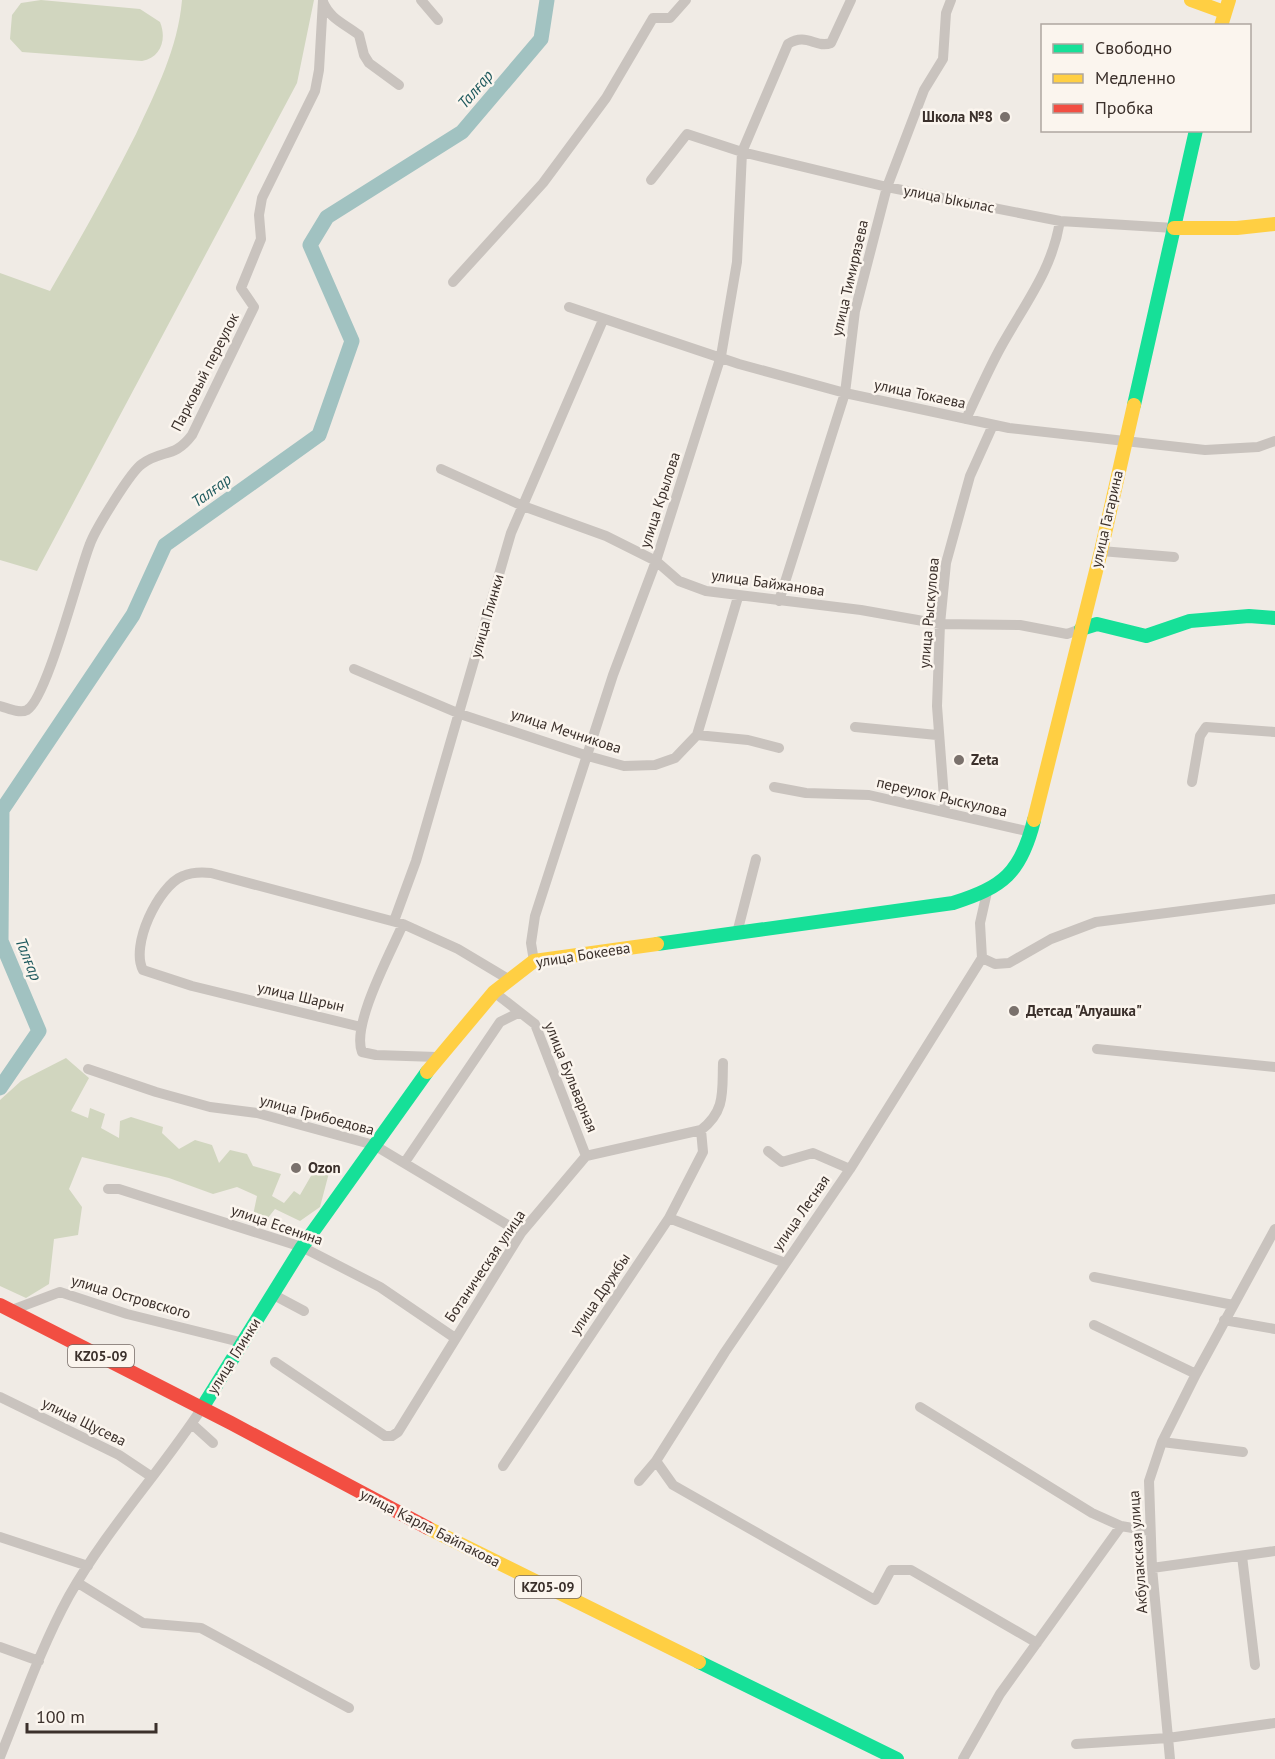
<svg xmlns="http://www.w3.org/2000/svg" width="1275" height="1759" viewBox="0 0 1275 1759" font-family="'PT Sans',sans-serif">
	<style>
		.green { fill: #d1d6bf }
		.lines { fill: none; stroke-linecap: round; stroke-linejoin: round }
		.river { stroke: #a1c2c1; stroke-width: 15 }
		.street { stroke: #c9c3be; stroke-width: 10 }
		.fast { stroke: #16e098; stroke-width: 14 }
		.slow { stroke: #ffcf43; stroke-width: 14 }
		.jam { stroke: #f24e42; stroke-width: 14 }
		.poi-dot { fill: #7a716c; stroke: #fbf5ee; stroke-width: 2 }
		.labels { text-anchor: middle; stroke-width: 5; stroke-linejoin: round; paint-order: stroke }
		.shield { fill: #fbf5ee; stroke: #756b66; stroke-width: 1.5 }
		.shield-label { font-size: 14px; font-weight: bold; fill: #3b302b }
		.poi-label { font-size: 15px; font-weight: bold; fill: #3b302b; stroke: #fbf5ee; text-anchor: start }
		.street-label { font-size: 15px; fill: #3b302b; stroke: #fbf5ee }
		.water-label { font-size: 16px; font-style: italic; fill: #1f5a5e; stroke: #fbf5ee }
	</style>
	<rect width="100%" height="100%" fill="#f0ebe5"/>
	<!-- green -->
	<path class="green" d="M41 0 140 9 160 22C167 39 161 58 142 61L22 52 10 39 12 15 21 3Z
		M182 0H314L297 83 37 571 0 560V273L50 291C80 239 109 188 136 134 156 91 178 48 182 0Z
		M66 1058 89 1078 71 1111 88 1118 90 1108 105 1114 101 1128 119 1138 120 1121 131 1117 163 1127 162 1133 179 1149 195 1140 212 1145 219 1163 230 1150 247 1154 253 1166 281 1174 272 1196 284 1203 294 1191 300 1195 319 1162 330 1169 320 1207 300 1221 275 1209 263 1224 252 1220 257 1196 237 1187 213 1194 169 1178 82 1157 69 1189 82 1207 78 1235 54 1239 49 1284 26 1298 0 1286V1100L21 1081Z"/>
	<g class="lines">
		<!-- river -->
		<path class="river" d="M0 1088 39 1031 1 941 2 810 133 615 165 545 319 435 352 341 310 245 327 217 462 132 541 39 547 0"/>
		<!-- street -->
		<path class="street" d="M421 0 438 20
			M323 2C330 19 345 24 359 35L364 55 369 63 399 85
			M651 180 687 134 742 152 887 187 1060 221 1174 228
			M453 282 543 183 606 98 653 18H670L686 0
			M569 307 739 364 845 393 1009 428 1205 450 1258 447 1275 441
			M966 419C978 394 989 368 1002 345 1026 302 1052 270 1060 221
			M441 469 523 506 606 536 656 561 679 581 706 591 861 610 940 624 1020 625 1067 634 1081 629
			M1101 551 1174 557
			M779 601 845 393 855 311 887 187 924 90 943 59 946 13 951 0
			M354 669 460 714 588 756 624 766 655 765 675 758 697 735 738 597
			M0 706C8 708 19 714 27 710 47 699 79 571 90 544 95 530 131 471 142 464 162 449 174 459 192 435L254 307 241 288 261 239 259 215 262 198 315 91 319 70 323 0
			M855 727 937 735
			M697 735 748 740 779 748
			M1192 782 1200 736 1206 727 1275 732
			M774 787 806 793 869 795 1031 832
			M945 811 937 706 940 624 946 563 970 476 993 425
			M987 892 980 923 982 958 995 964 1009 963 1051 939 1096 922 1275 899
			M394 921 416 861 511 533 603 320
			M403 924C391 952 351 1025 362 1052L376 1055 437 1057
			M737 933 756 859
			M534 961 531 943 535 916 613 675 656 561 721 356 737 262 742 152 788 44C807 32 816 49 831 43L851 0
			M494 992 535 1024 586 1156
			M361 1027 192 986 143 970C130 946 158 886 183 876 192 872 201 872 211 873L403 924 458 949 508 979
			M1097 1049 1275 1067
			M88 1069 156 1092 210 1107 257 1113 374 1145 521 1233
			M768 1151 782 1162 813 1153 850 1169
			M405 1162 500 1022 518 1013
			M108 1189H119L302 1247 380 1287 455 1338
			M669 1218 785 1263
			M1094 1277 1233 1305
			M272 1294 304 1311
			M12 1310 60 1292 127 1314 244 1343
			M1224 1320 1275 1329
			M1094 1325 1196 1374
			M275 1362 385 1436H392L398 1432 521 1233 586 1156 701 1130C726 1111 722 1091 723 1063
			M0 1397 119 1455 152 1477
			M920 1407 1092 1513 1121 1526 1150 1531
			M192 1424 213 1443
			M1162 1442 1243 1452
			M656 1461 673 1485 875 1600 891 1570H911L1037 1643
			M503 1466 669 1218 703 1152 701 1130
			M639 1481 656 1461 725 1352 850 1169 982 958
			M0 1537 88 1566
			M1242 1556 1255 1665
			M1152 1568 1275 1551
			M78 1583 143 1623 201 1628 349 1708
			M0 1647 39 1661
			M1076 1744 1168 1738 1275 1723
			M0 1757C22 1703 41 1647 69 1596 107 1529 160 1472 202 1408
			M963 1759 1000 1694 1121 1526
			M1170 1759 1152 1568 1149 1481 1162 1442 1196 1374 1275 1229"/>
		<!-- fast -->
		<path class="fast" d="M1134 405 1196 130
			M1081 629 1097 624 1146 636 1190 621 1249 616 1275 618
			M657 944 953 903C1003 887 1021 873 1034 820
			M202 1408 302 1247 427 1072
			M699 1662 897 1759"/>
		<!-- slow -->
		<path class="slow" d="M1191 0 1224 12
			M1221 26 1229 0
			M1174 228H1237L1275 224
			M1034 820 1101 551 1134 405
			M427 1072 494 992 534 961 657 944
			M428 1528 699 1662"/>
		<!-- jam -->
		<path class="jam" d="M0 1305 231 1423 428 1528"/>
	</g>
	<!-- markers -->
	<g class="poi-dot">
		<circle cx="1005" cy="117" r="6"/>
		<circle cx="959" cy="760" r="6"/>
		<circle cx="1014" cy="1011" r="6"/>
		<circle cx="296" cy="1168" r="6"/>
	</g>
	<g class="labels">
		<!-- shield labels -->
		<g class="shield">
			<rect x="68" y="1345" width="66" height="22" rx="4.5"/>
			<rect x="515" y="1576" width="66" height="22" rx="4.5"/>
		</g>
		<g class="shield-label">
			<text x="101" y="1361">KZ05-09</text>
			<text x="548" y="1592">KZ05-09</text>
		</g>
		<!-- poi labels -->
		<g class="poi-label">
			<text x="993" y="122" text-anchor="end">Школа №8</text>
			<text x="971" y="765">Zeta</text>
			<text x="1026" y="1016">Детсад "Алуашка"</text>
			<text x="308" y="1173">Ozon</text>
		</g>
		<!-- street labels -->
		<g class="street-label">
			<text transform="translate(949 199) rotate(11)" y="5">улица Ыкылас</text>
			<text transform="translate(850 278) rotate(-77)" y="5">улица Тимирязева</text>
			<text transform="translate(205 372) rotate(-63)" y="5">Парковый переулок</text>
			<text transform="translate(920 394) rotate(12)" y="5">улица Токаева</text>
			<text transform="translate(660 500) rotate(-72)" y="5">улица Крылова</text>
			<text transform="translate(1107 519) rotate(-77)" y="5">улица Гагарина</text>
			<text transform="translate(768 583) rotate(8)" y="5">улица Байжанова</text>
			<text transform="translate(929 613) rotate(-85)" y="5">улица Рыскулова</text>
			<text transform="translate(487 616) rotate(-74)" y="5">улица Глинки</text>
			<text transform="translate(566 731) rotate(18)" y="5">улица Мечникова</text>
			<text transform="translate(942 797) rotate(13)" y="5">переулок Рыскулова</text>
			<text transform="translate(583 955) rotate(-9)" y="5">улица Бокеева</text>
			<text transform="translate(301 997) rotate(13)" y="5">улица Шарын</text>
			<text transform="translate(571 1077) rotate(68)" y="5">улица Бульварная</text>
			<text transform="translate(317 1115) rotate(15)" y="5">улица Грибоедова</text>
			<text transform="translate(801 1213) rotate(-55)" y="5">улица Лесная</text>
			<text transform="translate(277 1225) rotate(19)" y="5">улица Есенина</text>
			<text transform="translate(485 1266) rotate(-56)" y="5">Ботаническая улица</text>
			<text transform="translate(600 1294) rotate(-56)" y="5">улица Дружбы</text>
			<text transform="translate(131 1297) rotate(16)" y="5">улица Островского</text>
			<text transform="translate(234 1356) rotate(-58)" y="5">улица Глинки</text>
			<text transform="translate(84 1422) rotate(26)" y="5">улица Щусева</text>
			<text transform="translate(430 1528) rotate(27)" y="5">улица Карла Байпакова</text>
			<text transform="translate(1138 1552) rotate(-94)" y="5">Акбулакская улица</text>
		</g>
		<!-- water labels -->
		<g class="water-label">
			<text transform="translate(475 89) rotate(-49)" y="6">Талғар</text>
			<text transform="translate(211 490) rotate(-36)" y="6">Талғар</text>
			<text transform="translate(29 959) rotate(68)" y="6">Талғар</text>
		</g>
	</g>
	<!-- legend -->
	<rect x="1041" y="24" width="210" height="108" fill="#fbf5ee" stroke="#aea6a0" stroke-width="1.5"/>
	<rect x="1053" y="44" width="30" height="9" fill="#16e098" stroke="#aea6a0" stroke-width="1.5"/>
	<text x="1095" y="54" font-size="18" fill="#3b302b">Свободно</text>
	<rect x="1053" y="74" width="30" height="9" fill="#ffcf43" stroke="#aea6a0" stroke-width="1.5"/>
	<text x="1095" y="84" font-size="18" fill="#3b302b">Медленно</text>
	<rect x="1053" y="104" width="30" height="9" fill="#f24e42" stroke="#aea6a0" stroke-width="1.5"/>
	<text x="1095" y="114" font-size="18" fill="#3b302b">Пробка</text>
	<!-- scale -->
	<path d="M27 1723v9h129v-9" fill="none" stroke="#3b302b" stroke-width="3"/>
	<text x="36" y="1723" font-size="18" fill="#3b302b" stroke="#fbf5ee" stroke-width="4.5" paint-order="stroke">100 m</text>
</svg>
